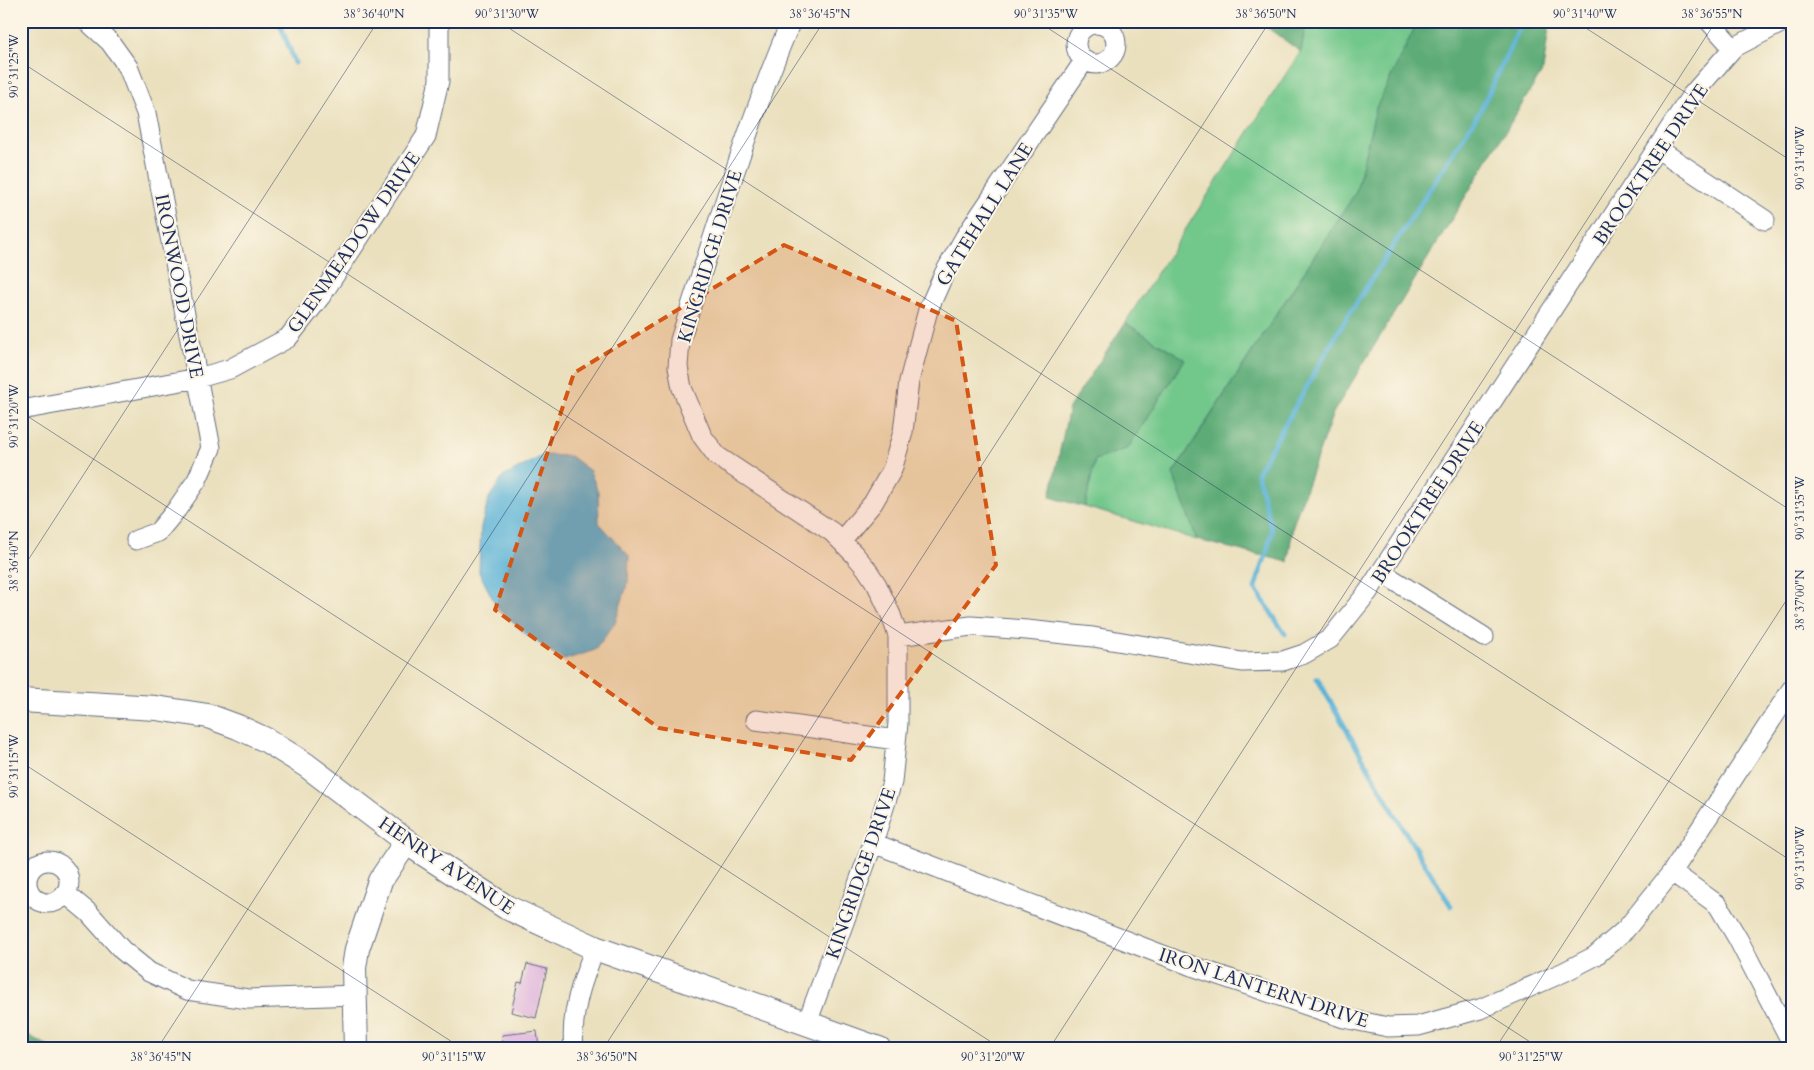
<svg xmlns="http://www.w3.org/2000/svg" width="1814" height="1070" viewBox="0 0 1814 1070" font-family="Cardo,serif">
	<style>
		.green { fill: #72c78b; stroke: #467b74 }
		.forest { fill: #5dac77; stroke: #3c6e6a }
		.water { fill: #5ab2d7; stroke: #3a709a }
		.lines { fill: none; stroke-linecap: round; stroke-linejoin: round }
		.stream { stroke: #5ab2d7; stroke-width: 5 }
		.building { fill: #ddb0dd }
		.minor-casing { stroke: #636d80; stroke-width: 21 }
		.tertiary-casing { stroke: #636d80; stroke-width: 26 }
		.minor { stroke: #fff; stroke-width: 19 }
		.tertiary { stroke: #fff; stroke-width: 24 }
		.marked { fill: #d45514; fill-opacity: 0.2; stroke: #d45514; stroke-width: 4; stroke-dasharray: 10 6; stroke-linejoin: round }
		.ticks { fill: none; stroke: #1b2f5e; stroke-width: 1; stroke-opacity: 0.45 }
		.labels { text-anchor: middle; stroke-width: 4; stroke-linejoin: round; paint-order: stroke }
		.street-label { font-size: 19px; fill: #1b2f5e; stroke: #fcf5e5 }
		.neatline { fill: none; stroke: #1b2f5e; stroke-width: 2 }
		.ticks-label { font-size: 12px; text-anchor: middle; fill: #1b2f5e }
	</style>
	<rect width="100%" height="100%" fill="#fcf5e5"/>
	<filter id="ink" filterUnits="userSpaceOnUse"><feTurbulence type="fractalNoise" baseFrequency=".02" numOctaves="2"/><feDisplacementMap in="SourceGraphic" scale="10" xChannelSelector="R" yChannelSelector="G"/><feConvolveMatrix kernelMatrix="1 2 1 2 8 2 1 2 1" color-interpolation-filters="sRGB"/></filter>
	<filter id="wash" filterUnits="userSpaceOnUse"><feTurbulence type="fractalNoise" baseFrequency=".0096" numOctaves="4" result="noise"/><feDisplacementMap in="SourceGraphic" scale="20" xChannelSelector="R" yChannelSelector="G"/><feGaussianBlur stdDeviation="1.12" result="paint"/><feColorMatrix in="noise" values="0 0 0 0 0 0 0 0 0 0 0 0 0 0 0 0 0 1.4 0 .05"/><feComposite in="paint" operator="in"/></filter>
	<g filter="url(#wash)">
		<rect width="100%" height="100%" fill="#eae0be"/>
		<!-- green -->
		<path class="green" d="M1306 21H1418L1376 108 1356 192 1173 473 1197 540 1085 507 1095 460 1128 448 1185 359 1125 323 1300 52Z"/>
		<!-- forest -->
		<path class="forest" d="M1258 21H1306L1301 52Z
			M1418 21H1550L1543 70 1333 413 1293 525 1288 562 1197 540 1173 474 1356 192 1376 108Z
			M1125 323 1185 359 1128 448 1095 460 1085 507 1050 497 1069 408Z
			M21 1031 53 1049H21Z"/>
		<!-- water -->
		<path class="water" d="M544 455 570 456 590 471 598 492 599 523 629 556 628 582 615 623 595 650 564 660 528 636 498 609 479 572 481 527 489 498 503 477Z"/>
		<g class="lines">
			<!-- stream -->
			<path class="stream" d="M279 21 295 63
				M1285 634 1255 588 1267 552 1272 530 1257 473 1344 322 1479 113 1518 31 1520 21
				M1317 678 1404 830 1451 906"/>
		</g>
		<g id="blocks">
			<!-- building -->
			<path class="building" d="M527 964 547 969 536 1018 511 1012 518 982 522 983Z
				M537 1031 539 1049H504L502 1035Z"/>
		</g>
	</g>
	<g filter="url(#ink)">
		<use href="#blocks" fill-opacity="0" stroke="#636d80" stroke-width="1"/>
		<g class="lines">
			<!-- minor casing -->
			<g class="minor-casing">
				<path id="minor" d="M87 21 110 42 128 67 146 113 211 448 197 480 177 509 158 532 136 540
					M791 21C747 125 715 233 680 340L678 367 682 388 702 436 717 456 832 532 854 554 866 568 877 585 891 615 898 636V723L892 782 873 843 807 1023
					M1709 21 1733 48
					M1076 44a20 20 0 1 1 40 0a20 20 0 1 1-40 0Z
					M1658 149 1765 220
					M21 410 198 378 230 369 288 338 321 296 426 136 439 81V21
					M841 541 873 503 892 470 903 432 909 381 928 310 944 274 965 237 1084 61
					M1381 572 1484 637
					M898 636 971 626 1027 630 1093 637 1242 662 1283 661 1304 654 1330 639 1368 592 1381 572 1691 96 1733 48 1779 24 1787 21
					M756 720 896 740
					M873 843 1189 965 1344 1018 1388 1027 1418 1026 1480 1009 1564 972 1595 956 1626 929 1672 872 1793 687
					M27 882a21 21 0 1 1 42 0a21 21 0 1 1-42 0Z
					M1672 872 1718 905 1738 939 1793 1045
					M65 893 89 913 122 950 149 972 187 990 248 999 355 995
					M574 1049C570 1013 582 981 595 948"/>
			</g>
			<!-- tertiary casing -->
			<g class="tertiary-casing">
				<path id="tertiary" d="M21 700 156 708 208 716 238 727 266 740 306 765 418 850 506 907 595 948 879 1049
					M356 1049 354 968 357 949 380 881 407 841"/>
			</g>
			<!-- minor -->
			<use href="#minor" class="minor"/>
			<!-- tertiary -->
			<use href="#tertiary" class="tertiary"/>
		</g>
	</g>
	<!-- marked area -->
	<path class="marked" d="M784 245 956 321 996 565 851 760 659 728 495 610 574 373Z"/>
	<!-- ticks -->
	<path class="ticks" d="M498 21 1793 862M1037 21 1793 512M1575 21 1793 162M21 62 1541 1049M21 412 1002 1049M21 571 378 21M21 762 463 1049M157 1049 824 21M603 1049 1270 21M1049 1049 1716 21M1495 1049 1793 590"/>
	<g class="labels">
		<!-- street labels -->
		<g class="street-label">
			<text transform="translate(1650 164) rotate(-56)" y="7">BROOKTREE DRIVE</text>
			<text transform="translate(984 214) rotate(-58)" y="7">GATEHALL LANE</text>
			<text transform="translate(353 242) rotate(-55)" y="7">GLENMEADOW DRIVE</text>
			<text transform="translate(709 256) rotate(-73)" y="7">KINGRIDGE DRIVE</text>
			<text transform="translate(180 286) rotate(79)" y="7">IRONWOOD DRIVE</text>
			<text transform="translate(1427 502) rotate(-57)" y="7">BROOKTREE DRIVE</text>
			<text transform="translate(447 865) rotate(34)" y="7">HENRY AVENUE</text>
			<text transform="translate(860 873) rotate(-71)" y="7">KINGRIDGE DRIVE</text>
			<text transform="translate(1264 987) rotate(18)" y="7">IRON LANTERN DRIVE</text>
		</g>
	</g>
	<!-- margin -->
	<rect width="1814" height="1070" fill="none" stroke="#fcf5e5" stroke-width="55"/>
	<rect x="28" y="28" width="1758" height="1014" class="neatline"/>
	<g class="ticks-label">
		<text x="374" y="18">38°36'40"N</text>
		<text x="507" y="18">90°31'30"W</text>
		<text x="820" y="18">38°36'45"N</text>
		<text x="1046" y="18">90°31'35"W</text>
		<text x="1266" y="18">38°36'50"N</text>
		<text x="1585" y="18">90°31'40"W</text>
		<text x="1712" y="18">38°36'55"N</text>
		<text transform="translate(14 66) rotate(-90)" y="4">90°31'25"W</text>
		<text transform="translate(1800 158) rotate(-90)" y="4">90°31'40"W</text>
		<text transform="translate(14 416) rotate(-90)" y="4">90°31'20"W</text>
		<text transform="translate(1800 508) rotate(-90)" y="4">90°31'35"W</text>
		<text transform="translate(14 561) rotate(-90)" y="4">38°36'40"N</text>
		<text transform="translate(1800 600) rotate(-90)" y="4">38°37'00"N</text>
		<text transform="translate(14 766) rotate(-90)" y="4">90°31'15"W</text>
		<text transform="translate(1800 858) rotate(-90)" y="4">90°31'30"W</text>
		<text x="161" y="1061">38°36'45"N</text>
		<text x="454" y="1061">90°31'15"W</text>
		<text x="607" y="1061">38°36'50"N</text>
		<text x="993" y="1061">90°31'20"W</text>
		<text x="1531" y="1061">90°31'25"W</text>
	</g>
</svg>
